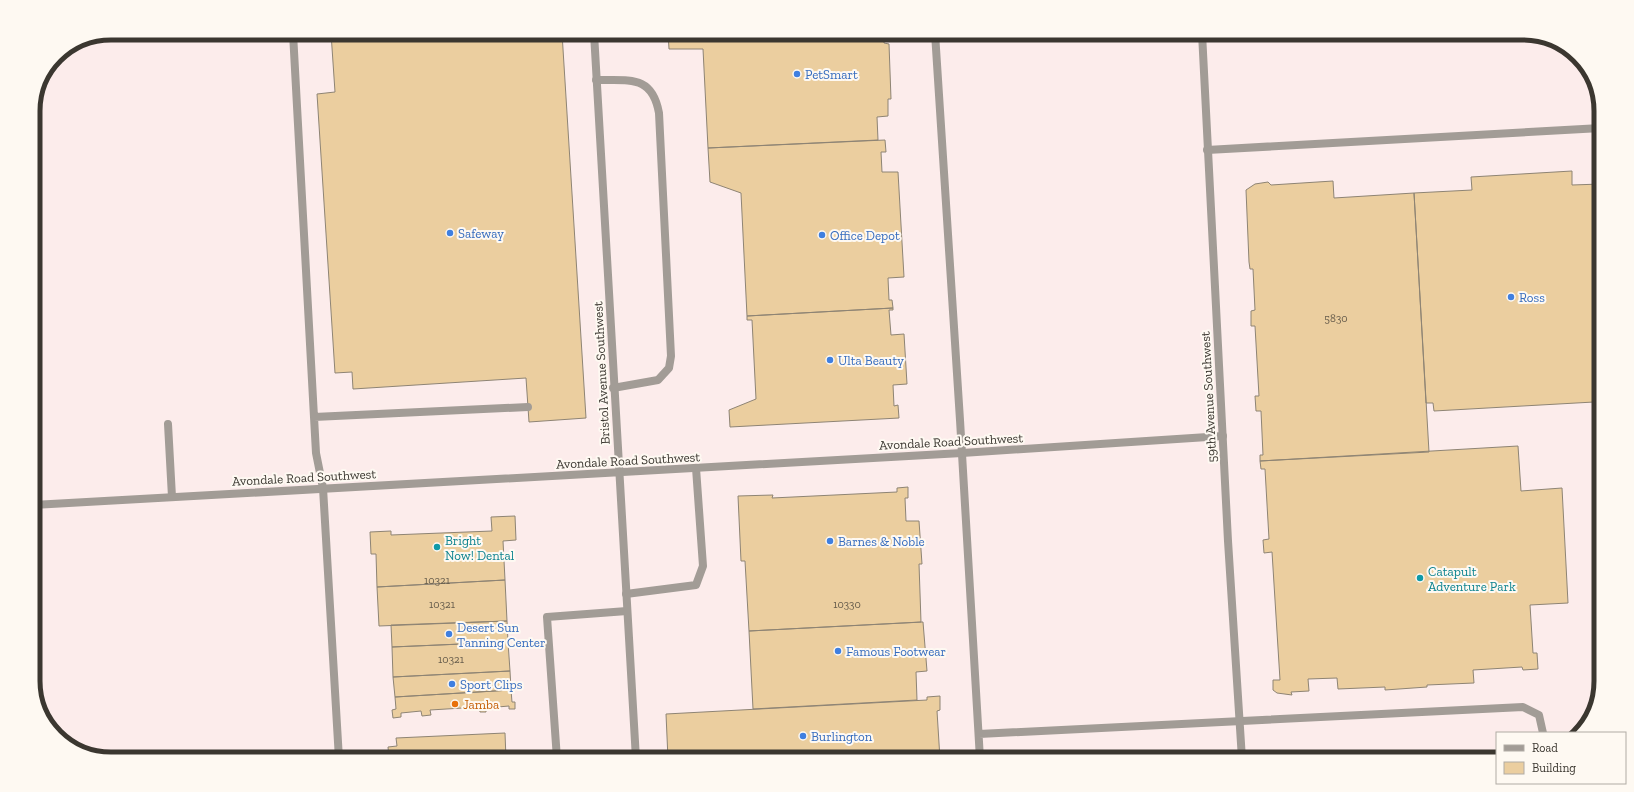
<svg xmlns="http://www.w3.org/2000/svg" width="1634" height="792" viewBox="0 0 1634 792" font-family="'Zilla Slab',serif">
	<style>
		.commercial { fill: #fceceb }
		.building { fill: #ebce9f; stroke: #8e8474 }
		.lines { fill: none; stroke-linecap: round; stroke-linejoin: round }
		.service { stroke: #a29c96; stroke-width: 8 }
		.minor { stroke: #a29c96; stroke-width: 8 }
		.tertiary { stroke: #a29c96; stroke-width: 8 }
		.shop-dot { fill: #3f7fe0; stroke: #fef9f2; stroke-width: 1.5 }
		.culture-dot { fill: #0f9aa8; stroke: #fef9f2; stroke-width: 1.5 }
		.food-dot { fill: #e8710a; stroke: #fef9f2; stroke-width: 1.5 }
		.labels { text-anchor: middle; stroke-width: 4; stroke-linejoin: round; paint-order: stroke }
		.number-label { font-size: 11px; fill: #675d4c }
		.shop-label { font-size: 13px; fill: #366cbe; stroke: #fef9f2; text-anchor: start }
		.street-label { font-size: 13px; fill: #3b3730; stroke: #fef9f2 }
		.culture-label { font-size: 13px; fill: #0d838f; stroke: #fef9f2; text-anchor: start }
		.food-label { font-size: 13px; fill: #c56008; stroke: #fef9f2; text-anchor: start }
		.rim { fill: none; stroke: #3b3730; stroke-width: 5 }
	</style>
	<rect width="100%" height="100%" fill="#fef9f2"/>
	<!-- commercial -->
	<path class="commercial" d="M111 33H1523L1557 41 1588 68 1601 106V681L1593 715 1577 733H1497V759H111L77 751 46 724 33 686V106L39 81 56 56 81 39Z"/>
	<!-- building -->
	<path class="building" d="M331 33H562L586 418 529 422 526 378 353 389 352 372 335 373 317 94 335 92Z
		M668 33H886V38H884V43L889 44 891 99H888V116L877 117 878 140 708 148 703 49H669Z
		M885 140 886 152H881L882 172H898L904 277 888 278 889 300H892L893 308 747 316 741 193 710 182 708 148Z
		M1572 171V185L1601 184V404L1594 402 1434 411 1433 403H1426L1414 193 1472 190 1471 177Z
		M1333 181 1334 198 1414 193 1429 452 1260 461V455H1263L1261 411H1256L1255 396H1259L1255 326H1251V311L1255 310 1253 269H1250L1249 262 1246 190 1255 184 1268 182 1271 185Z
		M893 308V310H889L891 335 904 334 907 384 893 385 894 406 898 405 899 418 730 427 729 410 756 399 752 320H747V316Z
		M1518 446 1521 491 1562 488 1568 603 1530 605 1533 653H1537L1538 669 1523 670 1522 667 1473 670 1474 683 1427 685V687L1385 690V687L1338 689 1337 678 1308 679 1309 691 1291 692 1292 695 1277 693 1273 690V680H1280L1272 552 1264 553 1263 540 1269 539 1265 469H1261L1260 461Z
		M908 487V498H905L906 521H919L922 564H919L921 622 749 631 745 561H741L738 496 773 495 772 498 897 492V488Z
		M515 516 516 540 503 541 505 580 377 587 376 554H371L370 532 391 531V535L492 531 491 517Z
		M505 580 507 621 379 626 377 587Z
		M507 621 508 642 392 647 391 625Z
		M923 622 927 671 916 672 917 700 753 709 749 631Z
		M508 642 510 671 393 677 392 647Z
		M510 671 511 690 395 697 393 677Z
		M511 690 512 702H515V709H509V706L486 708V712H480L479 707 430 710 431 715 422 716 421 711 401 713V717L393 718 392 710 396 709 395 697Z
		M940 696V710L937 711 940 759H668L666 714 927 700V697Z
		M505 733 506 759H389L388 747 397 746 396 738Z"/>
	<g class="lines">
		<!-- service -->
		<path class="service" d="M293 33 314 417 316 453 323 488 339 759
			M935 33 960 420 980 759
			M596 80C629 81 652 74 659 113L671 356 669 368 658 380 613 388
			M1207 150 1601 128
			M314 417 528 407
			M168 424 172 497
			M626 594 696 585 703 566 696 468
			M979 734 1523 707 1539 715 1543 733
			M557 759 547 617 627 611"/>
		<!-- minor -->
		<path class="minor" d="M594 33 636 759
			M33 505 962 453 1223 436"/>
		<!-- tertiary -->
		<path class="tertiary" d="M1202 33 1228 541 1242 759"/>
	</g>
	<!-- markers -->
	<g class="shop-dot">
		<circle cx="797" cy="74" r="4"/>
		<circle cx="450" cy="233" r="4"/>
		<circle cx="822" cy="235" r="4"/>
		<circle cx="1511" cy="297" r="4"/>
		<circle cx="830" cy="360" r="4"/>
		<circle cx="830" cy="541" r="4"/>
		<circle cx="449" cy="634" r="4"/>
		<circle cx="838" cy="651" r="4"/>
		<circle cx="452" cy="684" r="4"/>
		<circle cx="803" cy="736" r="4"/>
	</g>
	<g class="culture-dot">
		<circle cx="437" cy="547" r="4"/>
		<circle cx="1420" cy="578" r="4"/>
	</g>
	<circle class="food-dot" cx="455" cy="704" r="4"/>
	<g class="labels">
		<!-- number labels -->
		<g class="number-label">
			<text x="1336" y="322">5830</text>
			<text x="437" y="584">10321</text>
			<text x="442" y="608">10321</text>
			<text x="847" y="608">10330</text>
			<text x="451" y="663">10321</text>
		</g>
		<!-- shop labels -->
		<g class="shop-label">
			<text x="805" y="79">PetSmart</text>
			<text x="458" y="238">Safeway</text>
			<text x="830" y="240">Office Depot</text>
			<text x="1519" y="302">Ross</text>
			<text x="838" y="365">Ulta Beauty</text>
			<text x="838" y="546">Barnes &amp; Noble</text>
			<text x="457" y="632">Desert Sun<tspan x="457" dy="15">Tanning Center</tspan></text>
			<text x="846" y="656">Famous Footwear</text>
			<text x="460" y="689">Sport Clips</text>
			<text x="811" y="741">Burlington</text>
		</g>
		<!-- street labels -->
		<g class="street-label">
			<text transform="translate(601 373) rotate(-93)" y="5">Bristol Avenue Southwest</text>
			<text transform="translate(1208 397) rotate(-93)" y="5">59th Avenue Southwest</text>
			<text transform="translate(951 441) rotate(-3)" y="5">Avondale Road Southwest</text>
			<text transform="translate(628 460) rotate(-3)" y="5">Avondale Road Southwest</text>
			<text transform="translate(304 477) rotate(-3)" y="5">Avondale Road Southwest</text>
		</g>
		<!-- culture labels -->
		<g class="culture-label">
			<text x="445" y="545">Bright<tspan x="445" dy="15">Now! Dental</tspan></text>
			<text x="1428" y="576">Catapult<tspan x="1428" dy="15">Adventure Park</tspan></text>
		</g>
		<!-- food labels -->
		<g class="food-label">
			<text x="463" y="709">Jamba</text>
		</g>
	</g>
	<!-- crop -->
	<path d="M0 0H1634V792H0ZM111 40H1523A71 71 0 0 1 1594 111V681A71 71 0 0 1 1523 752H111A71 71 0 0 1 40 681V111A71 71 0 0 1 111 40Z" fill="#fef9f2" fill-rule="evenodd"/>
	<path class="rim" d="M111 40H1523A71 71 0 0 1 1594 111V681A71 71 0 0 1 1523 752H111A71 71 0 0 1 40 681V111A71 71 0 0 1 111 40Z"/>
	<!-- legend -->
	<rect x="1496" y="732" width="130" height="52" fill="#fef9f2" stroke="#b0aba4"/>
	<rect x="1504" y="745" width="20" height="6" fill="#a29c96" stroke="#b0aba4"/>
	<text x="1532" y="752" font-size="12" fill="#3b3730">Road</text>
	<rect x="1504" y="762" width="20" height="12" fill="#ebce9f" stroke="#b0aba4"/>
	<text x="1532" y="772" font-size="12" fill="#3b3730">Building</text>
</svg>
